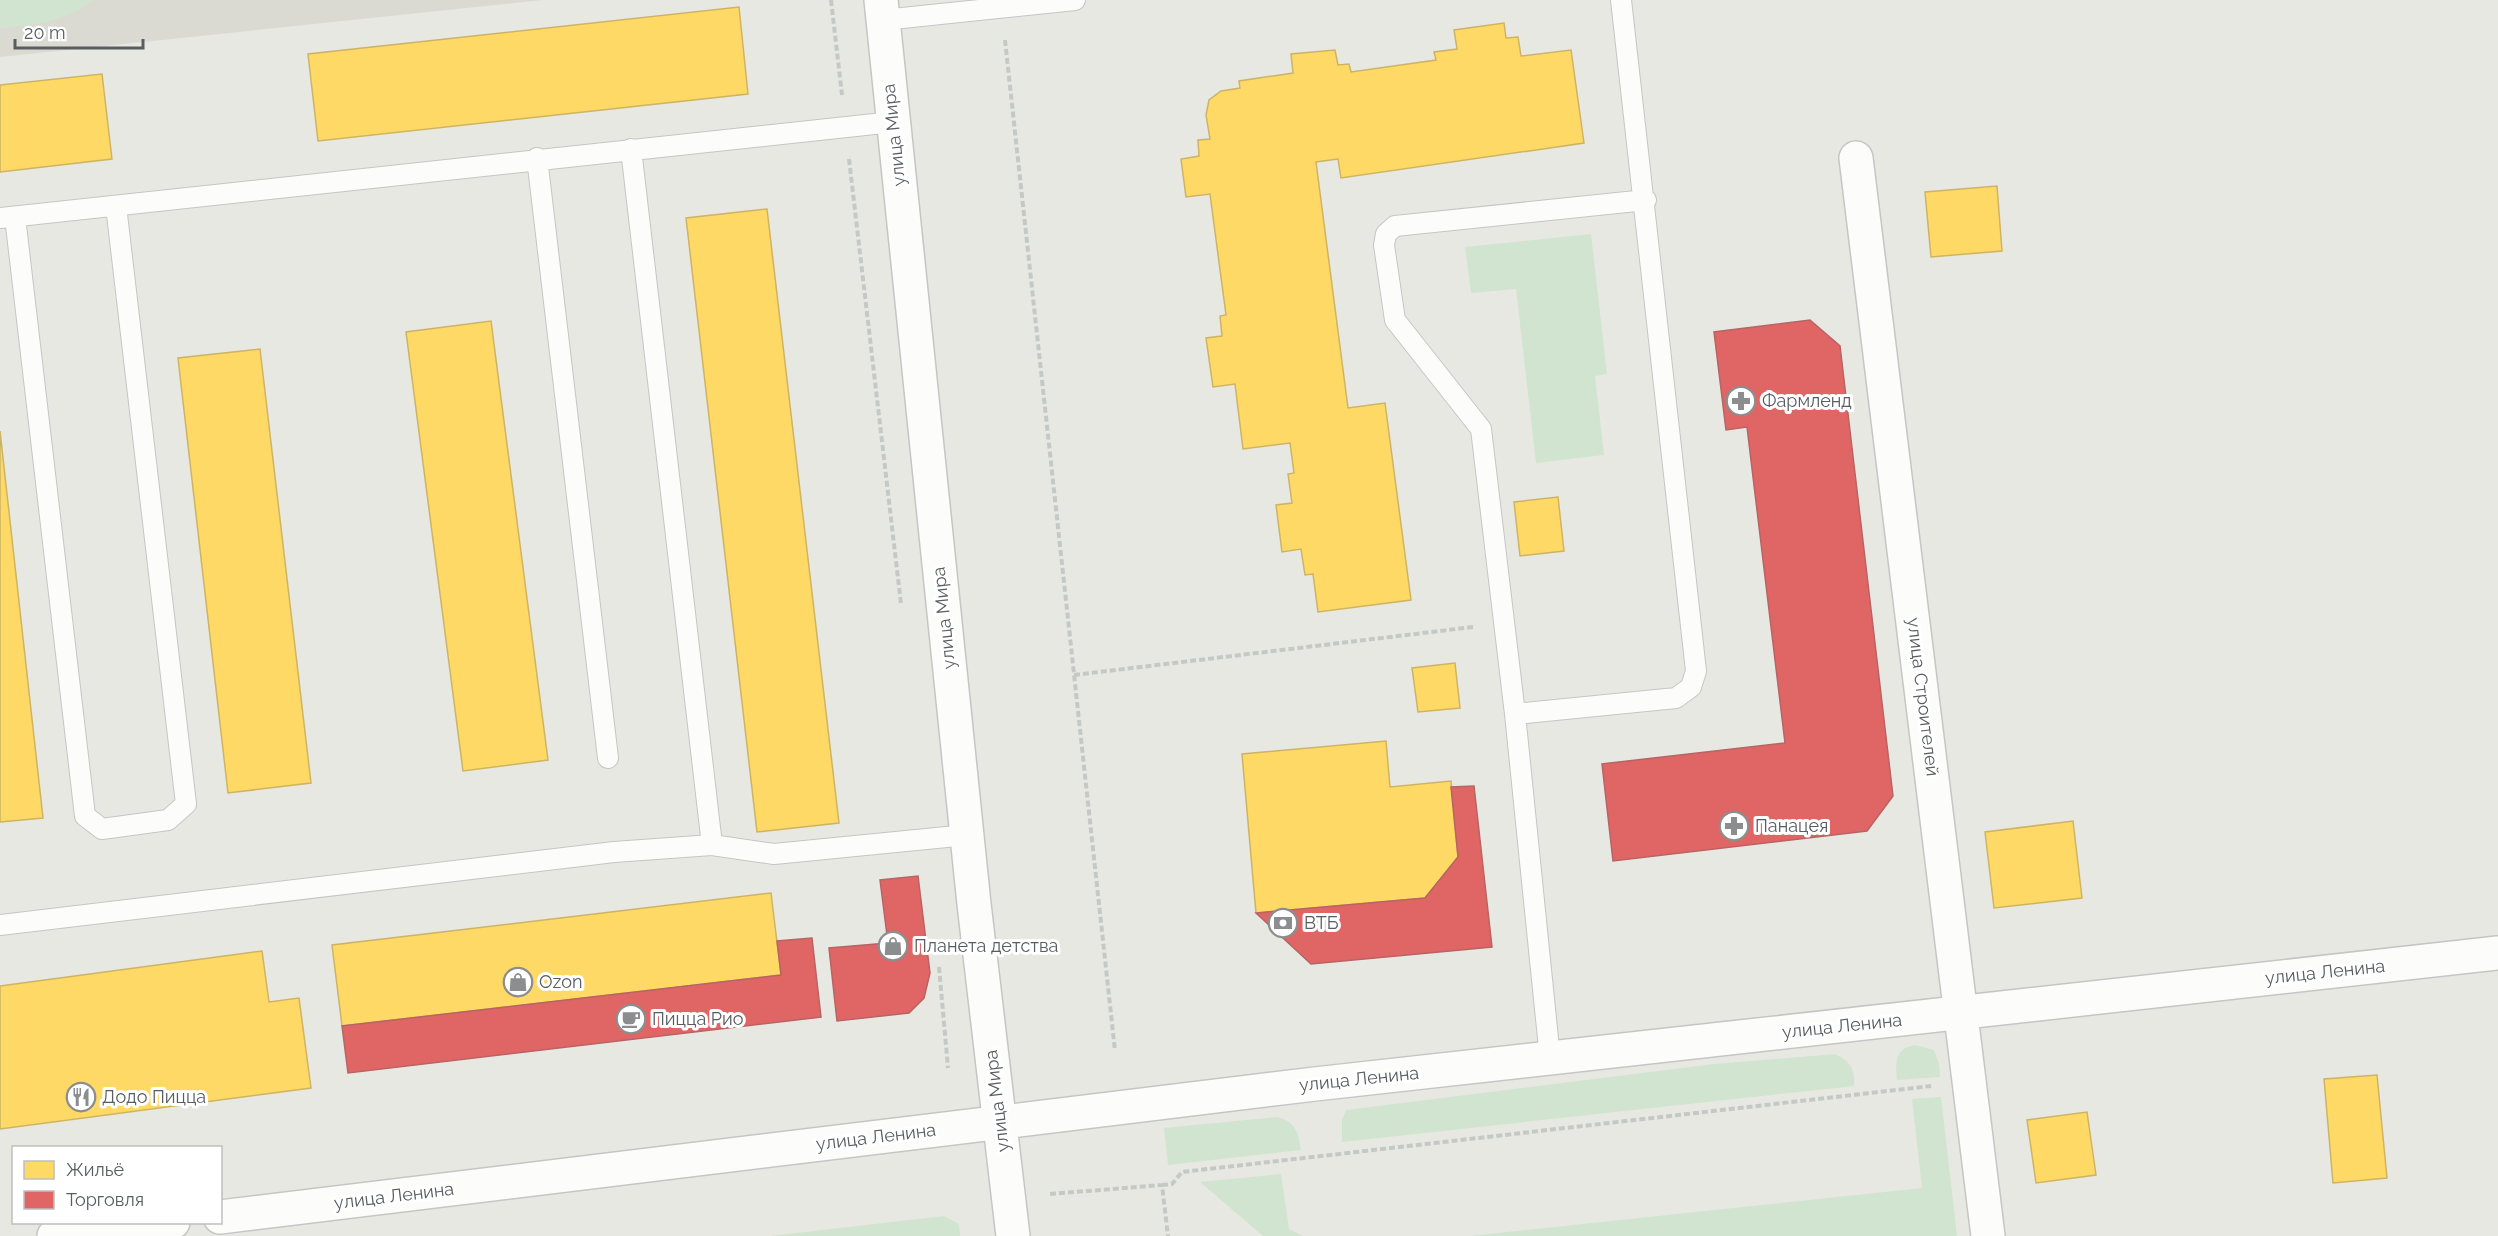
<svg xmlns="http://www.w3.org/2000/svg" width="2498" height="1236" viewBox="0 0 2498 1236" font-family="Raleway,sans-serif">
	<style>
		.education { fill: #dbdad2 }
		.green { fill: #d1e4cf }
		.homes { fill: #ffd966; stroke: #cdb464; stroke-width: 1.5 }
		.shops { fill: #e06666; stroke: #b86364; stroke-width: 1.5 }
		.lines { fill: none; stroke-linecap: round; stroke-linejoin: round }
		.service-casing { stroke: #c5c5c5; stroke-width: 22 }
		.minor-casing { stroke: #c5c5c5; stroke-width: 36 }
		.path { stroke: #c4c9c6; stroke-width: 4; stroke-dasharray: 6 3; stroke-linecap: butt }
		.service { stroke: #fcfcfb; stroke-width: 20 }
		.minor { stroke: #fcfcfb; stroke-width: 33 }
		.labels { text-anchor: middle; stroke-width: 6; stroke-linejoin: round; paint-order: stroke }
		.street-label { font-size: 18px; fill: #595c60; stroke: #fff }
		.poi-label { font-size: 18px; fill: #595c60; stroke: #fff; text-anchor: start }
	</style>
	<rect width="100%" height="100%" fill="#e8e8e3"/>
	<!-- education -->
	<path class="education" d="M0 0H543L0 57Z"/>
	<!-- green -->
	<path class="green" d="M0 0H94C67 21 34 25 0 28Z
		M1591 234 1607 374 1595 376 1604 455 1536 463 1516 289 1471 293 1465 247Z
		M1915 1045 1934 1050 1939 1064 1940 1077 1897 1080C1895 1063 1895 1048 1915 1045Z
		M1835 1054C1851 1062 1855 1069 1854 1086L1342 1142V1120L1346 1110 1714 1064Z
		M1941 1097 1957 1236H1469L1922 1188 1912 1099Z
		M1276 1117C1296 1121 1298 1132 1301 1150L1168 1165 1164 1128Z
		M1281 1174 1289 1229 1303 1236H1263L1200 1182Z
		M944 1216 959 1224 960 1236H770Z"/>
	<!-- homes -->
	<path class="homes" d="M739 7 748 94 318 141 308 54Z
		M1504 23 1506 38 1518 37 1521 56 1571 50 1584 143 1341 178 1338 159 1316 162 1348 408 1385 403 1411 600 1318 612 1313 574 1305 575 1301 549 1282 552 1276 505 1292 503 1288 474 1294 473 1290 443 1243 449 1235 384 1213 387 1206 338 1222 336 1220 316 1226 315 1210 194 1186 197 1181 159 1199 156 1198 140 1210 139 1206 115 1209 100 1221 91 1240 88 1239 81 1293 73 1291 54 1335 50 1338 65 1349 64 1351 72 1436 60 1434 52 1457 49 1454 30Z
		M102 74 112 159 0 172V85Z
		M1997 186 2002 251 1931 257 1925 192Z
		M767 209 839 823 757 832 686 218Z
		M491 321 548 760 463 771 406 332Z
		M260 349 311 783 228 793 178 358Z
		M0 431 43 818 0 822Z
		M1558 497 1564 551 1520 556 1514 502Z
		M1455 663 1460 708 1418 712 1412 668Z
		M1386 741 1390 787 1451 781 1458 857 1425 898 1256 913 1242 754Z
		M2073 821 2082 898 1994 908 1985 832Z
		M771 893 781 975 342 1026 332 945Z
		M262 951 269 1002 299 998 311 1088 0 1129V986Z
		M2377 1075 2387 1178 2333 1183 2324 1079Z
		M2087 1112 2096 1175 2036 1183 2027 1120Z"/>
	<!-- shops -->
	<path class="shops" d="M1810 320 1840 346 1893 796 1867 831 1613 861 1602 764 1785 743 1747 427 1726 430 1714 332Z
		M1474 786 1492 947 1311 964 1256 913 1425 898 1458 857 1451 787Z
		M918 876 930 973 924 998 909 1013 837 1021 829 948 888 943 880 880Z
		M812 938 821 1017 348 1073 342 1026 781 975 777 941Z"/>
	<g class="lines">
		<!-- service casing -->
		<g class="service-casing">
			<path id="service" d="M883 20 1075 0
				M537 158 608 758
				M15 217 85 816 102 829 168 820 186 804 116 206
				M0 218 893 122
				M1515 714 1676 698 1691 687 1696 671 1621 0
				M712 845 774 854 967 835
				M0 925 614 852 712 845 631 149
				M1550 1058 1515 714 1481 429 1395 320 1384 245 1386 234 1395 226 1646 200"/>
		</g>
		<!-- minor casing -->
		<g class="minor-casing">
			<path id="minor" d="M881 0 974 904 1013 1236
				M1856 158 1988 1236
				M220 1217 1315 1084 2498 953
				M54 1236 173 1222"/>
		</g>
		<!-- path -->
		<path class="path" d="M831 0 842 95
			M1005 40 1115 1051
			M849 159 901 604
			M1074 675 1473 627
			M939 967 948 1068
			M1162 1185 1172 1184 1182 1172 1931 1086
			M1050 1194 1162 1185 1168 1236"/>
		<!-- service -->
		<use href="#service" class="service"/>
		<!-- minor -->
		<use href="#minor" class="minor"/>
	</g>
	<!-- icons -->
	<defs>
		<g id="pharmacy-ring" transform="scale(1.5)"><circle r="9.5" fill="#fff" stroke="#8b8d8e" stroke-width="1.5"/><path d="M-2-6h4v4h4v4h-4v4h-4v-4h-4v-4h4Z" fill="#8b8d8e"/></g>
		<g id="bank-ring" transform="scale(1.5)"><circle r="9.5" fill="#fff" stroke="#8b8d8e" stroke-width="1.5"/><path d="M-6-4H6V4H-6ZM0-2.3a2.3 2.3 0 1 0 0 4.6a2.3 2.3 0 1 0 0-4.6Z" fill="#8b8d8e"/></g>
		<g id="shop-ring" transform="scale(1.5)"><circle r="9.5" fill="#fff" stroke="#8b8d8e" stroke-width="1.5"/><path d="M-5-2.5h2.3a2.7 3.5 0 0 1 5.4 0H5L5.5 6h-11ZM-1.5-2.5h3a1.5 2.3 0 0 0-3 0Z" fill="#8b8d8e"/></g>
		<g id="cafe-ring" transform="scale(1.5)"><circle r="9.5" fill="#fff" stroke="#8b8d8e" stroke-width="1.5"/><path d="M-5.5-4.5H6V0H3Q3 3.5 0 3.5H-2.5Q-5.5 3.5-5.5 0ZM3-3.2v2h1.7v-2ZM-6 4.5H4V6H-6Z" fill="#8b8d8e"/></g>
		<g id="restaurant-ring" transform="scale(1.5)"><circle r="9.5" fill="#fff" stroke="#8b8d8e" stroke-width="1.5"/><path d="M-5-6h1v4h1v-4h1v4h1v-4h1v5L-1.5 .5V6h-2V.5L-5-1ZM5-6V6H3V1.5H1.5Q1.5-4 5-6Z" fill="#8b8d8e"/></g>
	</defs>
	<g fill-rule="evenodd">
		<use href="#pharmacy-ring" x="1741" y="401"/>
		<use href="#pharmacy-ring" x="1734" y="826"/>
		<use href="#bank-ring" x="1283" y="923"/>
		<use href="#shop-ring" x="893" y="946"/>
		<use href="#shop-ring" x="518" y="982"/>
		<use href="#cafe-ring" x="631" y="1019"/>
		<use href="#restaurant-ring" x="81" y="1097"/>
	</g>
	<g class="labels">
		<!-- street labels -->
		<g class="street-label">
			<text transform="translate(894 135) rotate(-96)" y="6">улица Мира</text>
			<text transform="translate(944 618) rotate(-96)" y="6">улица Мира</text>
			<text transform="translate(1923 697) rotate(83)" y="6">улица Строителей</text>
			<text transform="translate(2325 972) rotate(-6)" y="6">улица Ленина</text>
			<text transform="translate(1842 1026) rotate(-6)" y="6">улица Ленина</text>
			<text transform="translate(1359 1079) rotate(-6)" y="6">улица Ленина</text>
			<text transform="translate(997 1101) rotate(-97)" y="6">улица Мира</text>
			<text transform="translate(876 1137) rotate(-7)" y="6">улица Ленина</text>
			<text transform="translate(394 1196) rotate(-7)" y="6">улица Ленина</text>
		</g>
		<!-- poi labels -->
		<g class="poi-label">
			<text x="1762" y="407">Фармленд</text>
			<text x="1755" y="832">Панацея</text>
			<text x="1304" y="929">ВТБ</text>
			<text x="914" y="952">Планета детства</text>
			<text x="539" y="988">Ozon</text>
			<text x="652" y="1025">Пицца Рио</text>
			<text x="102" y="1103">Додо Пицца</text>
		</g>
	</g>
	<!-- legend -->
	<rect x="12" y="1146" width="210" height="78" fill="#ffffff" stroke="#bdbebf" stroke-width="1.5"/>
	<rect x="24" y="1161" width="30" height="18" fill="#ffd966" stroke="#bdbebf" stroke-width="1.5"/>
	<text x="66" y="1176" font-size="18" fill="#595c60">Жильё</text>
	<rect x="24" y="1191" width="30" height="18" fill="#e06666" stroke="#bdbebf" stroke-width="1.5"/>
	<text x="66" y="1206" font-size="18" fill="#595c60">Торговля</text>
	<!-- scale -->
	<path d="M15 39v9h128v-9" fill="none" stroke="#595c60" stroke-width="3"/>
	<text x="24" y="39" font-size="18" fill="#595c60" stroke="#ffffff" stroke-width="4.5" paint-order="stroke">20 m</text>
</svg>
